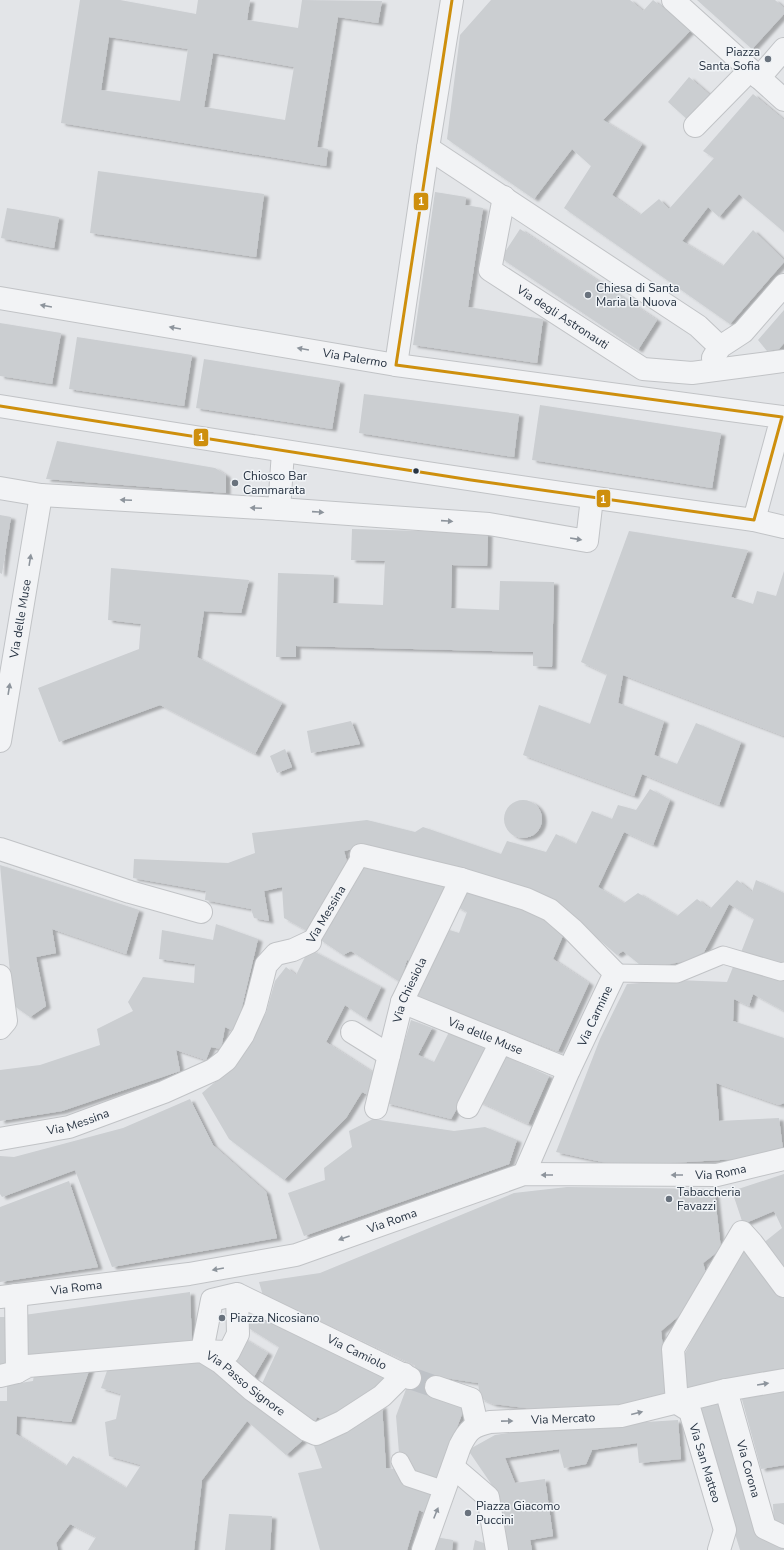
<svg xmlns="http://www.w3.org/2000/svg" width="784" height="1550" viewBox="0 0 784 1550" font-family="'Nunito Sans',sans-serif">
	<style>
		.building { fill: #cbced1; fill-rule: evenodd; filter: url(#shadow) }
		.lines { fill: none; stroke-linecap: round; stroke-linejoin: round }
		.minor-tunnel { stroke: #bec2c7; stroke-width: 22; stroke-dasharray: 22 11; stroke-linecap: butt }
		.pedestrian-casing { stroke: #c1c3c6; stroke-width: 19 }
		.minor-casing { stroke: #c1c3c6; stroke-width: 24 }
		.tertiary-casing { stroke: #c1c3c6; stroke-width: 24 }
		.pedestrian { stroke: #f2f3f5; stroke-width: 17 }
		.minor { stroke: #f2f3f5; stroke-width: 22 }
		.tertiary { stroke: #f2f3f5; stroke-width: 22 }
		.bus-1-casing { stroke: #f1f4f7; stroke-width: 6 }
		.bus-1 { stroke: #ce8f0d; stroke-width: 3 }
		.oneway { fill: #8d949c }
		.poi-dot { fill: #69727d; stroke: #f1f4f7; stroke-width: 1.5 }
		.bus-dot { fill: #283443; stroke: #f1f4f7; stroke-width: 1.5 }
		.labels { text-anchor: middle; stroke-width: 3; stroke-linejoin: round; paint-order: stroke }
		.poi-label { font-size: 12px; fill: #283443; stroke: #f1f4f7; text-anchor: start }
		.street-label { font-size: 12px; fill: #283443; stroke: #f1f4f7 }
		.line-badge { stroke: #f1f4f7; stroke-width: 1.5 }
		.badge-label { font-size: 11px; text-anchor: middle; font-weight: bold; fill: #fff }
	</style>
	<defs>
		<filter id="shadow"><feDropShadow dx="4.5" dy="2.5" stdDeviation="1" flood-color="#0004"/></filter>
	</defs>
	<rect width="100%" height="100%" fill="#e3e5e8"/>
	<!-- building -->
	<path class="building" d="M80 0H120L196 14 198 0H250L247 20 298 28 302 0 382 1 378 23 338 17 317 147 328 149 326 166 61 123ZM109 37 188 49 180 101 101 90ZM213 53 294 67 285 120 204 107Z
		M491 0H630L643 11 653 0 691 30 603 120 642 144 612 195 640 215 659 199 669 209 714 158 703 151 753 94 784 120V232L739 194 719 217 708 207 682 241 723 266 753 230 784 260V262L730 324 564 208 591 166 572 149 534 199 447 139 460 35Z
		M697 0H775L784 8V14L752 49Z
		M689 77 711 96 689 121 668 102Z
		M98 171 264 194 256 257 90 233Z
		M435 192 466 197 465 205 483 208 468 307 543 319 537 363 413 345Z
		M7 208 59 217 54 248 1 238Z
		M520 229 657 320 638 350 501 258Z
		M784 310V343L779 349 767 351 758 340Z
		M0 323 61 333 52 384 0 376Z
		M77 337 192 355 184 406 69 389Z
		M204 359 340 381 332 429 196 408Z
		M364 394 519 414 514 457 359 433Z
		M540 405 721 433 712 488 532 460Z
		M57 441 215 468 226 475V493L46 479Z
		M0 515 11 517 2 574 0 573Z
		M352 529 488 533 487 566 452 565 451 608 499 610 500 581 554 582 552 667 533 666V652L296 646V657H276L278 573 334 575 333 603 383 605 385 561 351 560Z
		M629 531 748 550 731 597 753 604 757 591 776 596 784 571V736L623 675 618 703 664 721 654 755 677 764 696 723 741 742 719 805 642 774 634 796 523 755 539 705 590 724 607 674 581 662Z
		M111 568 249 580 241 613 204 611 197 657 282 703 255 754 160 705 59 742 38 688 139 649 141 624 108 620Z
		M351 721 360 744 311 753 307 731Z
		M285 749 292 767 277 773 270 756Z
		M650 789 670 800 653 845 624 832 598 887 624 903 638 893 677 916 697 899 710 909 737 880 752 892 756 880 784 893V964L740 955 754 919 729 904 704 952 686 961 660 966 639 964 623 951 617 955 553 900 361 847 344 851 349 869 311 933 284 918 282 887 264 891 269 921 254 918 251 909 205 900 206 891 133 878 134 859 228 863 255 853 252 833 367 820 415 832 423 827 501 854 507 841 546 852 556 834 576 844 592 811 612 819 618 805 636 810Z
		M504 819a19 19 0 1 1 38 0a19 19 0 1 1-38 0Z
		M361 864 447 884 415 962 407 960 400 982 351 951 343 955 319 939Z
		M0 865 139 910 126 954 52 929 56 953 36 957 46 1006 30 1017 13 1005Z
		M464 888 519 904 565 931 553 959 589 983 558 1051 411 996 443 928 459 933 467 912 456 906Z
		M216 924 258 939 236 1032 225 1027 221 1049 211 1047 206 1060 176 1050 180 1071 62 1111 0 1121V1070L40 1065 100 1045 97 1029 133 1011 128 1002 143 977 194 983 195 964 159 959 162 930 213 940Z
		M309 949 381 987 366 1019 345 1005 326 1042 377 1075 370 1096 362 1092 346 1118 284 1180 229 1139 202 1093 233 1067 266 1013 275 981 286 967 296 975Z
		M735 962 784 977V1011L753 994 749 1006 734 999 733 1021 784 1038V1103L779 1105 716 1083 719 1121 779 1118 783 1150 737 1159 621 1166 556 1152 600 1039 627 984 677 980 727 982Z
		M411 1020 432 1028 418 1055 434 1062 449 1032 489 1051 451 1119 386 1103Z
		M503 1055 549 1076 528 1124 478 1101Z
		M190 1099 213 1145 266 1192 277 1238 112 1267 75 1170 2 1197 0 1194V1156L14 1157 123 1128Z
		M373 1119 454 1131 485 1127 517 1140 509 1164 304 1236 288 1193 325 1180 324 1168 352 1147 349 1131Z
		M784 1174V1270L762 1244 782 1228 774 1211 743 1224 732 1191Z
		M69 1181 98 1267 0 1282V1207Z
		M567 1187 714 1189 721 1249 703 1263 706 1273 686 1310 661 1331 669 1397 620 1408 542 1410 493 1404 480 1398 478 1383 439 1377 465 1406 437 1481 414 1471 404 1453H399L396 1416 415 1365 313 1318 264 1299 259 1282 320 1273 514 1193Z
		M744 1242 784 1297V1368L773 1372 681 1389 683 1357Z
		M190 1292 192 1344 27 1357 24 1315Z
		M258 1310 388 1380 330 1423 317 1417 313 1427 260 1388 279 1347 247 1327Z
		M0 1317H8L10 1368 0 1370Z
		M243 1338 268 1353 252 1380 229 1362Z
		M189 1355 226 1377 303 1440 286 1455 247 1421 202 1480 194 1550H88L96 1537 70 1524 56 1543 58 1550H0V1401H7V1385L33 1381 35 1369 91 1365 71 1422 17 1416 16 1434 66 1466 73 1456 126 1488 141 1465 109 1456 105 1422 116 1419 121 1394 101 1388 108 1368Z
		M784 1387V1465L761 1469 741 1396Z
		M717 1401 758 1533 784 1546V1550H740L696 1406Z
		M382 1405 386 1468 395 1469 402 1483 433 1494 427 1514 419 1510 407 1550H320L298 1473 322 1468 313 1443Z
		M678 1420 681 1459 639 1463 637 1443 592 1450 586 1464 564 1468 559 1449 505 1458 515 1483 545 1479 553 1536 530 1540 532 1550H506L496 1491 468 1450 495 1435 534 1429Z
		M784 1503V1529L774 1528 773 1504Z
		M229 1514 272 1516 270 1550H225Z
		M435 1537 453 1540 452 1550H432Z
		M475 1540 489 1545 490 1550H473Z"/>
	<g class="lines">
		<!-- minor-tunnel -->
		<path class="minor-tunnel" d="M410 1378 436 1387"/>
		<!-- pedestrian casing -->
		<g class="pedestrian-casing">
			<g id="pedestrian">
				<path id="s1" d="M310 942 361 855"/>
				<path d="M615 973 677 974 723 955 781 972 784 971"/>
				<path d="M400 1461 409 1478 445 1490"/>
			</g>
		</g>
		<!-- minor casing -->
		<g class="minor-casing">
			<g id="minor">
				<path d="M673 0 784 100"/>
				<path d="M759 78 784 49"/>
				<path d="M695 126 750 70"/>
				<path d="M428 148 698 326 720 347"/>
				<path id="s2" d="M504 197 490 270 643 369 692 373 784 361"/>
				<path id="s3" d="M0 298 396 365"/>
				<path d="M713 358 720 347 743 332 784 285"/>
				<path d="M0 488 41 495 279 509 283 452"/>
				<path d="M279 509 489 524 587 541 592 498"/>
				<path d="M754 520 784 527"/>
				<path id="s4" d="M0 741 41 495"/>
				<path d="M0 849 130 892 201 912"/>
				<path d="M361 855 461 879 526 899 550 910 572 929 615 973 569 1070 524 1174"/>
				<path d="M0 976 6 1021 0 1028"/>
				<path id="s5" d="M402 1002 569 1070"/>
				<path d="M352 1032 389 1055"/>
				<path d="M468 1107 501 1042"/>
				<path id="s6" d="M376 1108 402 1002 461 879"/>
				<path id="s7" d="M0 1139 69 1127 164 1092 213 1070 226 1060 243 1035 255 1008 266 965 276 954 293 950 310 942"/>
				<path id="s8" d="M237 1294 238 1334 229 1352 202 1351 212 1300 237 1294 410 1378"/>
				<path d="M16 1295 17 1372"/>
				<path id="s9" d="M0 1376 17 1372 28 1366 202 1351 220 1362 251 1389 307 1430 316 1434 342 1422 382 1396 404 1374"/>
				<path d="M436 1387 471 1399 477 1425"/>
				<path id="s10" d="M726 1390 765 1528 784 1537"/>
				<path d="M453 1467 488 1497 497 1550"/>
				<path id="s11" d="M423 1550 460 1446C468 1430 472 1426 490 1422L621 1416 726 1390 784 1380"/>
				<path d="M719 1550 725 1530 690 1411 677 1403 673 1349 742 1232 752 1243 784 1286"/>
			</g>
		</g>
		<!-- tertiary casing -->
		<g class="tertiary-casing">
			<g id="tertiary">
				<path d="M0 406C251 446 502 486 754 520L782 417 396 365 428 148 452 0"/>
				<path id="s12" d="M0 1297 189 1274 296 1255 524 1174 717 1175 784 1159"/>
			</g>
		</g>
		<!-- pedestrian -->
		<use href="#pedestrian" class="pedestrian"/>
		<!-- minor -->
		<use href="#minor" class="minor"/>
		<!-- tertiary -->
		<use href="#tertiary" class="tertiary"/>
		<!-- bus-1 casing -->
		<g class="bus-1-casing">
			<path id="bus-1" d="M0 406 471 480 754 520 782 417 396 365 452 0"/>
		</g>
		<!-- bus-1 -->
		<use href="#bus-1" class="bus-1"/>
	</g>
	<!-- one-way arrows -->
	<defs><path id="oneway-solid" d="M-6-.8H1V-3.2L6.5 0L1 3.2V.8H-6Z"/></defs>
	<g class="oneway">
		<use href="#oneway-solid" transform="translate(46 306) rotate(-170)"/>
		<use href="#oneway-solid" transform="translate(175 328) rotate(-170)"/>
		<use href="#oneway-solid" transform="translate(303 349) rotate(-170)"/>
		<use href="#oneway-solid" transform="translate(126 500) rotate(-177)"/>
		<use href="#oneway-solid" transform="translate(256 508) rotate(-177)"/>
		<use href="#oneway-solid" transform="translate(318 512) rotate(4)"/>
		<use href="#oneway-solid" transform="translate(447 521) rotate(4)"/>
		<use href="#oneway-solid" transform="translate(576 539) rotate(9)"/>
		<use href="#oneway-solid" transform="translate(30 560) rotate(-81)"/>
		<use href="#oneway-solid" transform="translate(9 689) rotate(-81)"/>
		<use href="#oneway-solid" transform="translate(547 1175) rotate(-180)"/>
		<use href="#oneway-solid" transform="translate(677 1175) rotate(-180)"/>
		<use href="#oneway-solid" transform="translate(344 1238) rotate(160)"/>
		<use href="#oneway-solid" transform="translate(218 1269) rotate(170)"/>
		<use href="#oneway-solid" transform="translate(763 1384) rotate(-9)"/>
		<use href="#oneway-solid" transform="translate(637 1413) rotate(-14)"/>
		<use href="#oneway-solid" transform="translate(507 1421) rotate(-1)"/>
		<use href="#oneway-solid" transform="translate(436 1513) rotate(-68)"/>
	</g>
	<!-- markers -->
	<g class="poi-dot">
		<circle cx="768" cy="59" r="4"/>
		<circle cx="588" cy="295" r="4"/>
		<circle cx="235" cy="483" r="4"/>
		<circle cx="669" cy="1199" r="4"/>
		<circle cx="222" cy="1318" r="4"/>
		<circle cx="468" cy="1513" r="4"/>
	</g>
	<circle class="bus-dot" cx="416" cy="471" r="3.5"/>
	<g class="labels">
		<!-- poi labels -->
		<g class="poi-label">
			<text x="760" y="56" text-anchor="end">Piazza<tspan x="760" dy="14">Santa Sofia</tspan></text>
			<text x="596" y="292">Chiesa di Santa<tspan x="596" dy="14">Maria la Nuova</tspan></text>
			<text x="243" y="480">Chiosco Bar<tspan x="243" dy="14">Cammarata</tspan></text>
			<text x="677" y="1196">Tabaccheria<tspan x="677" dy="14">Favazzi</tspan></text>
			<text x="230" y="1322">Piazza Nicosiano</text>
			<text x="476" y="1510">Piazza Giacomo<tspan x="476" dy="14">Puccini</tspan></text>
		</g>
		<!-- street labels -->
		<g class="street-label">
			<text dy="4" stroke="none"><textPath href="#s2" startOffset="161">Via degli Astronauti</textPath></text>
			<text dy="4" stroke="none"><textPath href="#s3" startOffset="360">Via Palermo</textPath></text>
			<text dy="4" stroke="none"><textPath href="#s4" startOffset="124">Via delle Muse</textPath></text>
			<text dy="4" stroke="none"><textPath href="#s1" startOffset="32">Via Messina</textPath></text>
			<text dy="4" stroke="none"><textPath href="#s6" startOffset="123">Via Chiesiola</textPath></text>
			<text transform="translate(595 1016) rotate(-65)" y="4">Via Carmine</text>
			<text dy="4" stroke="none"><textPath href="#s5" startOffset="90">Via delle Muse</textPath></text>
			<text dy="4" stroke="none"><textPath href="#s7" startOffset="80">Via Messina</textPath></text>
			<text dy="4" stroke="none"><textPath href="#s12" startOffset="738">Via Roma</textPath></text>
			<text dy="4" stroke="none"><textPath href="#s12" startOffset="401">Via Roma</textPath></text>
			<text dy="4" stroke="none"><textPath href="#s12" startOffset="77">Via Roma</textPath></text>
			<text dy="4" stroke="none"><textPath href="#s8" startOffset="298">Via Camiolo</textPath></text>
			<text dy="4" stroke="none"><textPath href="#s9" startOffset="259">Via Passo Signore</textPath></text>
			<text dy="4" stroke="none"><textPath href="#s11" startOffset="224">Via Mercato</textPath></text>
			<text transform="translate(705 1463) rotate(73)" y="4">Via San Matteo</text>
			<text dy="4" stroke="none"><textPath href="#s10" startOffset="82">Via Corona</textPath></text>
		</g>
	</g>
	<g class="line-badge">
		<rect x="413" y="192" width="16" height="19" rx="4" fill="#ce8f0d"/>
		<rect x="193" y="428" width="16" height="19" rx="4" fill="#ce8f0d"/>
		<rect x="596" y="489" width="15" height="19" rx="4" fill="#ce8f0d"/>
	</g>
	<g class="badge-label">
		<text x="421" y="205">1</text>
		<text x="201" y="441">1</text>
		<text x="603" y="503">1</text>
	</g>
</svg>
